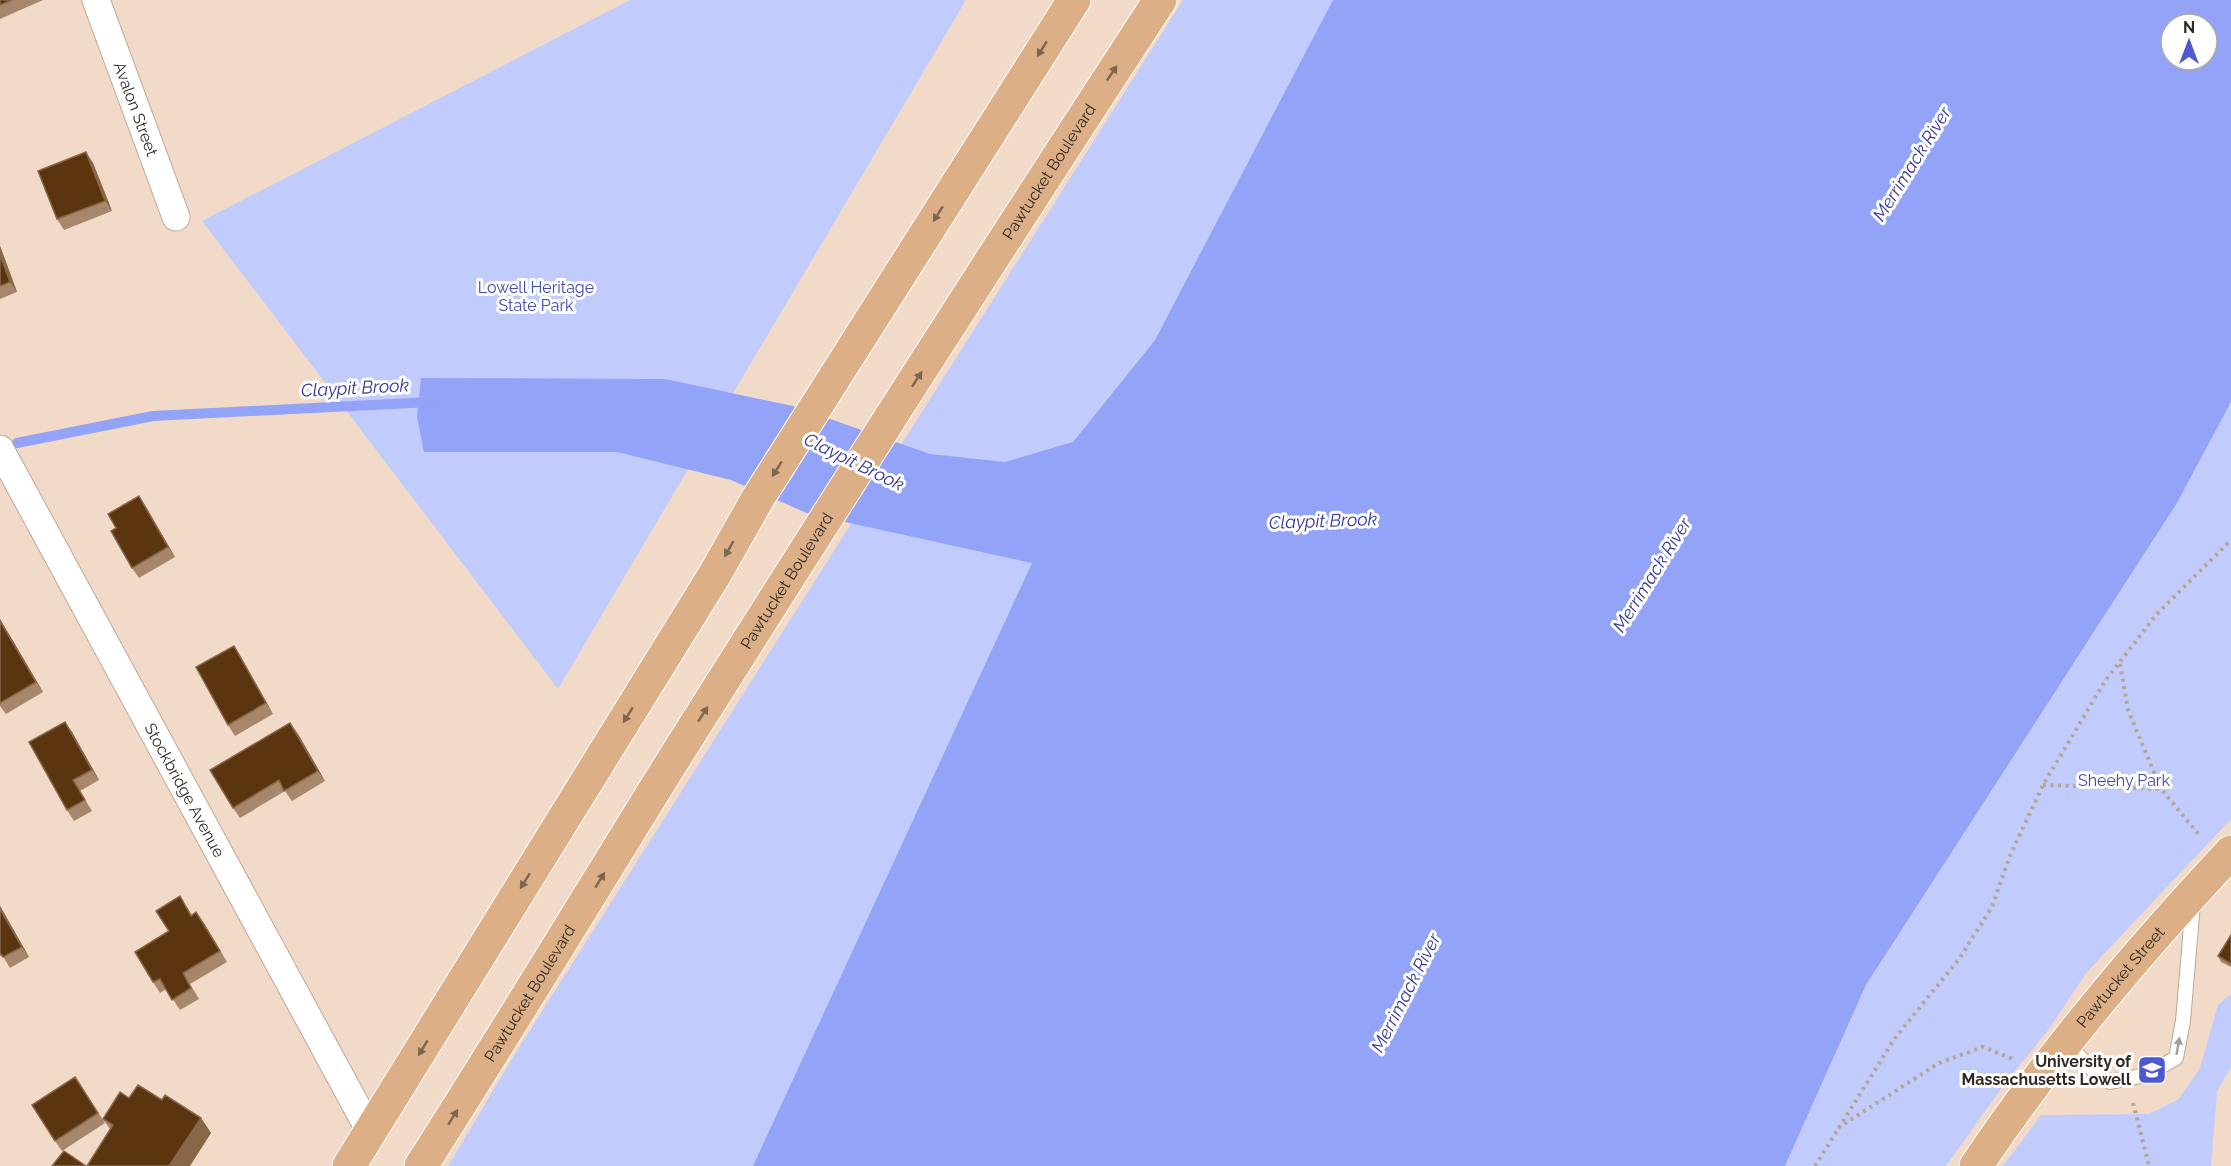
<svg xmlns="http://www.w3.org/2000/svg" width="2231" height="1166" viewBox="0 0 2231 1166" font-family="Raleway,sans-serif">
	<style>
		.green { fill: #c1ccfd }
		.water { fill: #93a3f7; fill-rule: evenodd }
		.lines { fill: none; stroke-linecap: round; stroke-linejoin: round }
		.stream { stroke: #93a3f7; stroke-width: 10 }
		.service-casing { stroke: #bea897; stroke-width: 16 }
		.minor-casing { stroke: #bea897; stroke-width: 29 }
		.primary-casing { stroke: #fff; stroke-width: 35 }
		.path { stroke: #b8a597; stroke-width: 4; stroke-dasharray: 3 4.5; stroke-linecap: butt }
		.service { stroke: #fff; stroke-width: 14 }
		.minor { stroke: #fff; stroke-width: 27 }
		.primary { stroke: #dcaf86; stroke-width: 33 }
		.wall { fill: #a6876c }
		.shaded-wall { fill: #886648 }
		.building { fill: #5b3410; stroke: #886648; stroke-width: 1.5 }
		.oneway { fill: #7e654f }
		.oneway2 { fill: #a29f9c }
		.labels { text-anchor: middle; stroke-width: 6; stroke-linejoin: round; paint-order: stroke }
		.street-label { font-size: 16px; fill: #312922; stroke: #fff }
		.park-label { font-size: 16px; fill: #4149aa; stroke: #fff }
		.poi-label { font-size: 16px; font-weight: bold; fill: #312922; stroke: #fff; text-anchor: end }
		.water-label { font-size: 18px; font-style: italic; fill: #313594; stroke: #fff }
	</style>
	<rect width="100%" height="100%" fill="#f2dac9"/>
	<!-- green -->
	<path class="green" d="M630 0H966L558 689 202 221Z
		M1183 0H1335L1155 340 1073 442 1032 563 754 1166H448L515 1054Z
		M2231 402V819L2087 972 2049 1029 2006 1082 1946 1166H1785L1866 985 2177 503Z
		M2231 994V1067L2217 1092 2211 1166H2003L2041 1115 2149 1114 2179 1099 2200 1068 2218 1005Z"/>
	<!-- water -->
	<path class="water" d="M1333 0H2231V402L2177 503 1866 985 1785 1166H753L1032 563 809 514 731 480 617 452H424L417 417 421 378 665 379 793 406 930 454 1005 462 1073 442 1155 340ZM2171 24H2207V60H2171Z"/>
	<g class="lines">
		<!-- stream -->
		<path class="stream" d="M17 443 153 416 431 402"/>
		<!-- service casing -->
		<g class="service-casing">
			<path id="service" d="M2067 1043 2087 1065 2110 1082 2146 1075 2176 1058 2183 1021 2193 903"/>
		</g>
		<!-- minor casing -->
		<g class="minor-casing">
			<g id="minor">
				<path id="s1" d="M96 0 176 217"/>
				<path id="s2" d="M0 449 371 1133"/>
			</g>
		</g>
		<!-- primary casing -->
		<g class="primary-casing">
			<g id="primary">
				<path d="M349 1166 715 574 758 498 1074 0"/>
				<path id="s3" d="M421 1166C506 1033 587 899 670 765 831 509 995 253 1160 0"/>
				<path id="s4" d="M1976 1166C2051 1054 2139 950 2231 852"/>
			</g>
		</g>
		<!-- path -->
		<path class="path" d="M2120 664 2128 710 2161 789 2200 836
			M2043 785 2161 789
			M2133 1103 2149 1166
			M1838 1128 1939 1063 1983 1047 2013 1059
			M1815 1166 1895 1038 1959 959 1992 907 2009 858 2043 785 2105 681 2156 615 2231 540"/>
		<!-- service -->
		<use href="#service" class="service"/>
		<!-- minor -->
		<use href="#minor" class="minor"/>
		<!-- primary -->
		<use href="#primary" class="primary"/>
	</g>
	<!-- wall -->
	<path class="wall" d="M0 0H43L0 19Z
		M93 163 112 211 64 230 57 219Z
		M0 246 17 292 0 299Z
		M146 507 175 557 139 578 132 568Z
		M0 619 43 692 6 714 0 706Z
		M234 646 241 657 273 714 235 736 228 725Z
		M65 722 72 732 99 780 80 791 92 811 74 821 67 810Z
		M298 734 325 781 292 801 285 791 240 818 233 808Z
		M0 906 29 957 10 968 2 955 0 956Z
		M187 907 192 915 196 912 227 962 190 984 199 999 180 1010 166 989 160 993 153 982 169 931Z
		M2231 935V967L2221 962 2218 956Z
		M82 1088 105 1123 62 1151 55 1141Z
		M129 1098 162 1100 201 1118 211 1133 110 1129 103 1119Z"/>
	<!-- shaded-wall -->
	<path class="shaded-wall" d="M86 152 93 163 112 211 105 201Z
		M0 246 17 292 10 282 0 255Z
		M139 496 146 507 175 557 168 547Z
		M0 619 43 692 36 682 0 621Z
		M234 646 241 657 273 714 266 703Z
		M65 722 72 732 99 780 92 770Z
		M290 723 298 734 325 781 318 771Z
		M0 906 29 957 22 947 0 909Z
		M196 912 204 923 227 962 220 951Z
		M201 1118 211 1133 190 1166H169Z"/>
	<!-- building -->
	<path class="building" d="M0 0H12L0 5Z
		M86 152 105 201 57 219 38 171Z
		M0 255 10 282 0 286Z
		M139 496 168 547 132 568 111 531 116 528 108 514Z
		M0 621 36 682 0 703Z
		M234 646 266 703 228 725 196 667Z
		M65 722 92 770 73 780 85 800 67 810 29 742Z
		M290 723 318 771 284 791 279 780 233 808 210 770Z
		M180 896 191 916 196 912 220 951 183 973 191 988 172 1000 160 979 153 982 135 952 169 931 156 911Z
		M0 909 22 947 3 957 0 953Z
		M2231 935V964L2218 956Z
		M75 1077 98 1113 55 1141 32 1105Z
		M138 1085 162 1100 165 1095 201 1118 169 1166H87L113 1125 103 1119 120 1092 129 1098Z
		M64 1151 86 1166H52Z"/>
	<!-- one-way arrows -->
	<defs><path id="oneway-solid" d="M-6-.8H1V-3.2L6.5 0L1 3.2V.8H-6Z" transform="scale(1.5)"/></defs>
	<g class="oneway">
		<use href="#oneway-solid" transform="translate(1042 49) rotate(122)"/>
		<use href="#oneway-solid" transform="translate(1112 73) rotate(-56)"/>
		<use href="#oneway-solid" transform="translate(938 214) rotate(122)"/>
		<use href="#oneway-solid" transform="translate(917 379) rotate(-57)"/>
		<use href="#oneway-solid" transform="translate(777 469) rotate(122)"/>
		<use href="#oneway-solid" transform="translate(729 549) rotate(120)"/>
		<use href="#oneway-solid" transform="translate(703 714) rotate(-57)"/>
		<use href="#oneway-solid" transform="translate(628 715) rotate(122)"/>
		<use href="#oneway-solid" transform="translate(600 880) rotate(-59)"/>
		<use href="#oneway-solid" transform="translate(525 881) rotate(122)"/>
		<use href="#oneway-solid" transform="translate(423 1048) rotate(121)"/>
		<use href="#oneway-solid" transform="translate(453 1117) rotate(-58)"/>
	</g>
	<use class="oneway2" href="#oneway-solid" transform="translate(2178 1046) rotate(-80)"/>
	<!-- icons -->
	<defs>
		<g id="university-square" transform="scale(1.5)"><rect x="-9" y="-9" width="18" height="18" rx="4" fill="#4f59cf" stroke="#fff"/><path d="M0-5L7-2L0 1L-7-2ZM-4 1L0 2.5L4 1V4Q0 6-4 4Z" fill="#fff"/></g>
	</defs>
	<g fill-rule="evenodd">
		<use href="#university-square" x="2152" y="1070"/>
	</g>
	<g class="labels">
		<!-- street labels -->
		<g class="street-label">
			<text dy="6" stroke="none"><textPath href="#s1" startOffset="116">Avalon Street</textPath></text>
			<text dy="6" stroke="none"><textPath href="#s3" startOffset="1176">Pawtucket Boulevard</textPath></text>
			<text dy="6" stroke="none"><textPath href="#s3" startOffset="690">Pawtucket Boulevard</textPath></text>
			<text dy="6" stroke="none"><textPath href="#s2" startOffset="388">Stockbridge Avenue</textPath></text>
			<text dy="6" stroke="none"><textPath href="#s4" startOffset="238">Pawtucket Street</textPath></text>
			<text dy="6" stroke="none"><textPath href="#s3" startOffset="204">Pawtucket Boulevard</textPath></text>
		</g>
		<!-- park labels -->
		<g class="park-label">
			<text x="536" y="293">Lowell Heritage<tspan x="536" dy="18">State Park</tspan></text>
			<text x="2124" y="786">Sheehy Park</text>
		</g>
		<!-- poi labels -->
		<g class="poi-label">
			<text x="2131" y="1067">University of<tspan x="2131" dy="18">Massachusetts Lowell</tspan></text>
		</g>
		<!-- water labels -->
		<g class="water-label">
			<text transform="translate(1912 164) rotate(-58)" y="6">Merrimack River</text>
			<text transform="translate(355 388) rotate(-3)" y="6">Claypit Brook</text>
			<text transform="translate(854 462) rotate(26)" y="6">Claypit Brook</text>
			<text transform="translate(1323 521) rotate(-2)" y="6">Claypit Brook</text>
			<text transform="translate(1652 575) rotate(-58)" y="6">Merrimack River</text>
			<text transform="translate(1406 993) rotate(-63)" y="6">Merrimack River</text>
		</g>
	</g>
	<!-- north arrow -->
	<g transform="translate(2189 42)"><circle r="28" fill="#ffffff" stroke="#ada9a7" stroke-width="1.5"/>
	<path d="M0-4.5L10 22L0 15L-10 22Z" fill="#4f59cf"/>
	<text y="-9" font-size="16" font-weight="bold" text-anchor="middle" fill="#312922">N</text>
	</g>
</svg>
